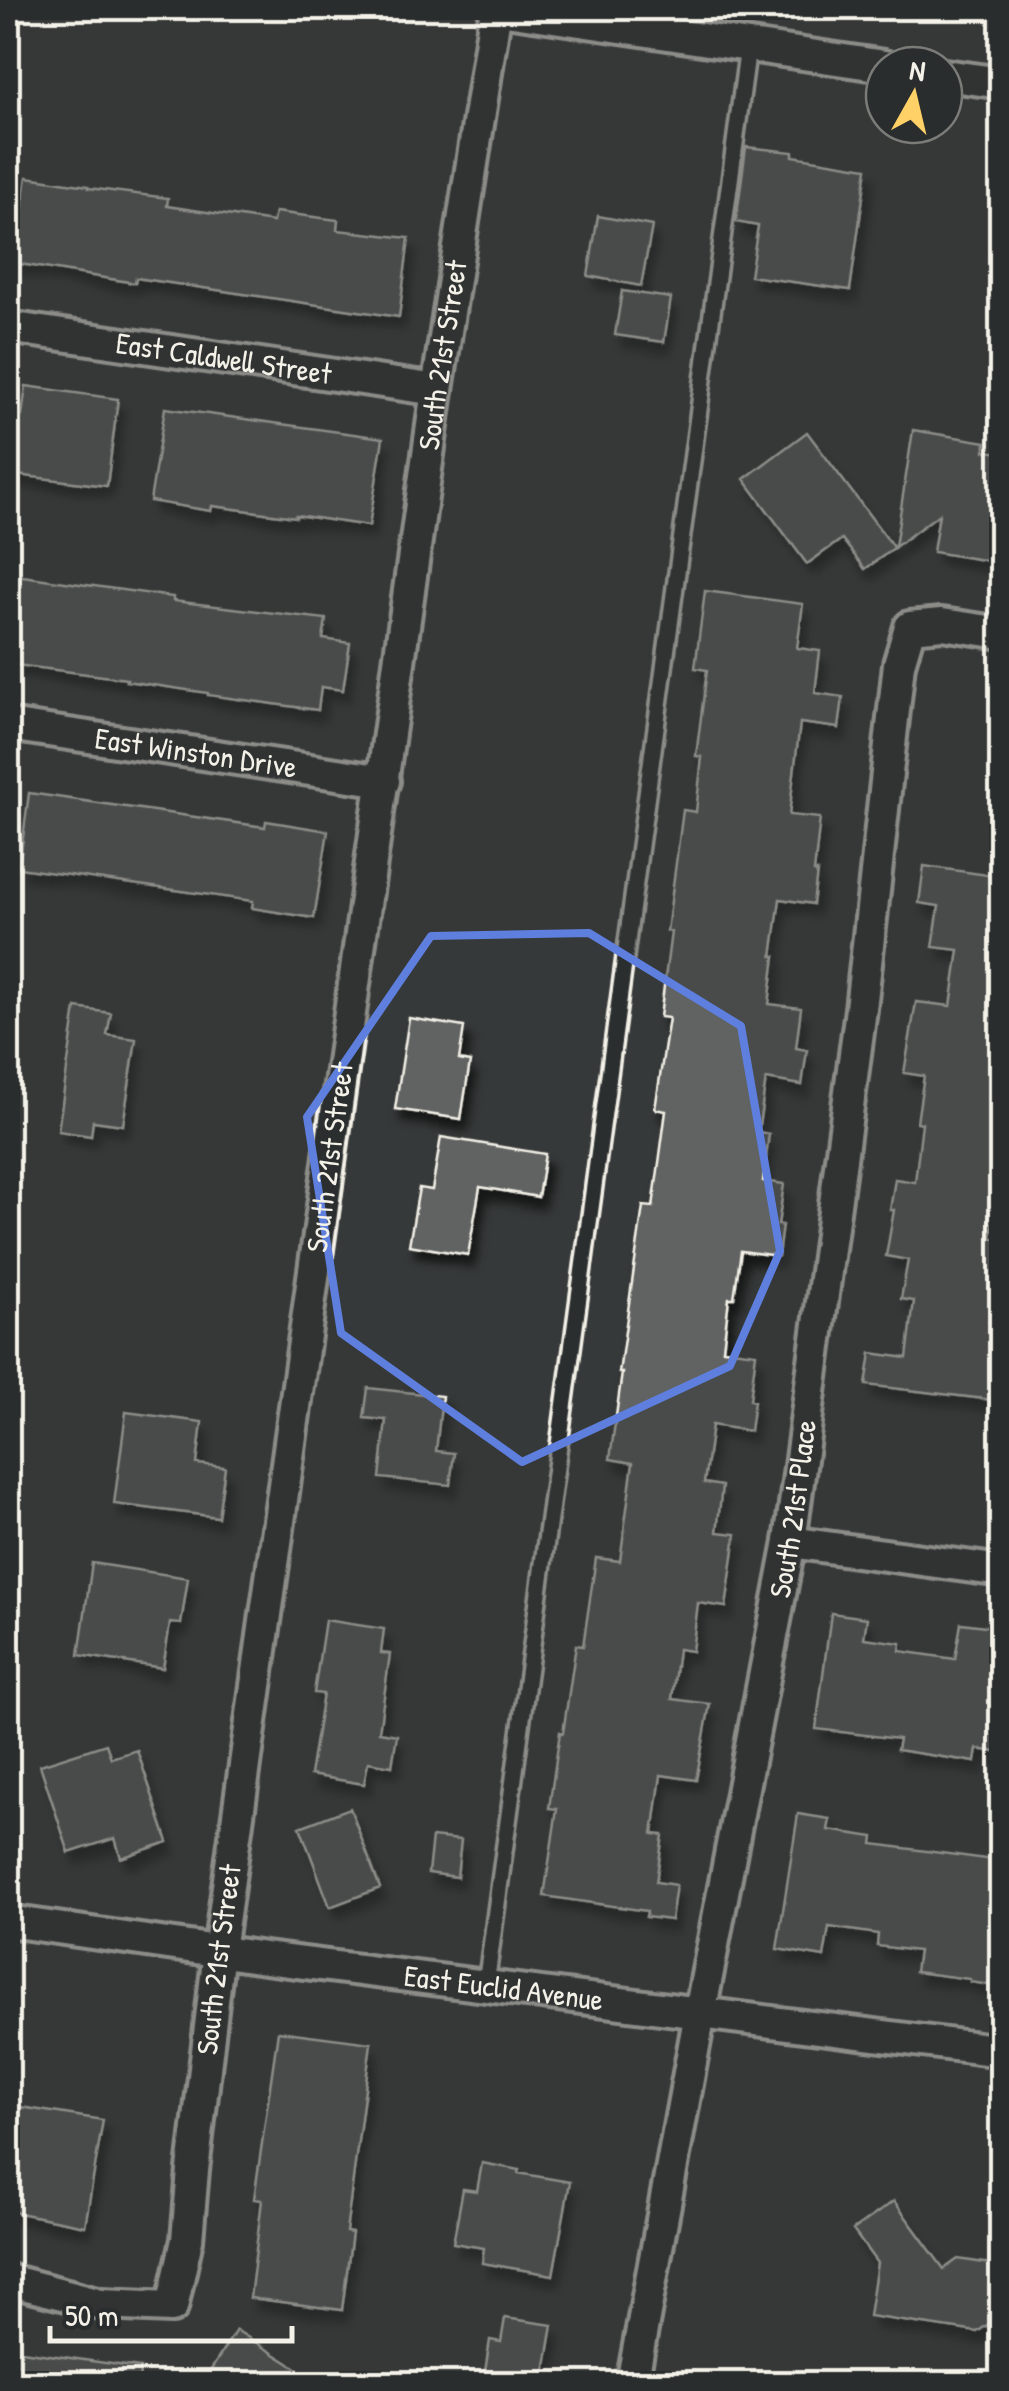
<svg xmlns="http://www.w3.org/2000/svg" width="1009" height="2391" viewBox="0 0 1009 2391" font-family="'Patrick Hand',sans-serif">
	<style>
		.building { fill: #616362; stroke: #f4f1e8; stroke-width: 2.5; filter: url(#shadow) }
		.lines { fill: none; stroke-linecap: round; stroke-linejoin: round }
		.service-casing { stroke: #f4f1e8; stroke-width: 22 }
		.minor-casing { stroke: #f4f1e8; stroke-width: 38 }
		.service { stroke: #2a2d2e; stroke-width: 15 }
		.minor { stroke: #2a2d2e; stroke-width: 30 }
		.marked { fill: none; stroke: #5e7fdd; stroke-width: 8; stroke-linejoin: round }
		.labels { text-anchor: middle; stroke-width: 10; stroke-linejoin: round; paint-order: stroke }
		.street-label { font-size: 30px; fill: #f4f1e8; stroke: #2a2d2e }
	</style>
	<defs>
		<filter id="shadow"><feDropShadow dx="6" dy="11" stdDeviation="5" flood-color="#0009"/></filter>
	</defs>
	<rect width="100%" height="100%" fill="#363939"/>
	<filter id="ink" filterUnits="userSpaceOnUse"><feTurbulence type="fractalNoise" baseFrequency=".01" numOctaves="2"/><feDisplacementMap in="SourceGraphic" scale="20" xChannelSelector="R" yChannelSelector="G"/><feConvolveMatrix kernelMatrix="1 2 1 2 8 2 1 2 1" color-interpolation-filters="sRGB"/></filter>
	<g filter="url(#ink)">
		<!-- building -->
		<path class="building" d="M746 147 793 152V156L867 168 850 290 750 276 758 226 736 222Z
			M27 177 88 186V188L168 198 167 206 273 222 275 212 338 220 337 230 409 238 399 317 136 278 135 283 14 263Z
			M598 216 652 226 641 286 588 276Z
			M622 291 671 298 664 342 615 335Z
			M26 386 118 399 107 486 8 474V415L22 416Z
			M165 408 383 438 369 526 296 515V517L212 506 211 511 150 501Z
			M913 430 986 442 985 451 1002 453V563L933 552 939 514 895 547Z
			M807 432 894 548 865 569 842 539 807 564 744 479Z
			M8 574 173 597V601L326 619 323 639 350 643 343 690 321 687 318 710 208 695V693L126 681 127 679 8 664Z
			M705 591 803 604 797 648 820 651 815 693 843 697 839 728 800 723 789 815 820 818 814 872H817L813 904 780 899 772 956H775L769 1004 801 1008 796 1048 807 1050 802 1085 766 1079 758 1132 769 1134 763 1181 784 1184 778 1225H782L778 1256 741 1251 734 1298H729L723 1349 756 1353 750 1400 754 1401 750 1431 712 1425 704 1483 722 1486 717 1532 736 1534 726 1607 698 1603 692 1651 678 1649 672 1699 710 1704 696 1780 661 1775 653 1834 663 1835 656 1882 676 1885 671 1920 646 1917 647 1911 544 1896 557 1809 549 1808 560 1732 563 1733 576 1645 583 1646 596 1558 620 1561 633 1463 610 1459 622 1373H619L643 1206 653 1207 666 1111 655 1109 669 1018 660 1017 671 932 667 931 683 810 696 812 702 757 696 756 707 670 695 668Z
			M29 793 265 827 266 821 328 831 314 918 252 908 253 901 19 868Z
			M924 866 1002 877V1160L991 1238 1001 1239 989 1322 1002 1324V1401L866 1385 871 1353 907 1358 914 1301 901 1299 908 1260 886 1256 894 1210H890L895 1179 915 1182 922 1123 917 1122 924 1076 904 1073 916 1002 951 1006 959 950 933 947 939 906 919 903Z
			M76 1008 111 1013 107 1035 136 1039 123 1125 93 1121 91 1136 58 1131Z
			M409 1018 464 1027 459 1060 470 1062 461 1119 395 1109Z
			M441 1137 545 1154 538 1197 480 1187 468 1255 409 1245 419 1188 432 1190Z
			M368 1388 442 1396 436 1451 454 1453 450 1485 380 1478 386 1420 364 1418Z
			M126 1412 202 1422 197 1464 225 1467 218 1517 114 1504Z
			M92 1563 188 1578 181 1624 170 1623 163 1668 79 1655Z
			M831 1613 867 1618 864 1638 901 1643 900 1651 955 1659 961 1623 1002 1628V1753L977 1749 975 1762 897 1750 899 1739 816 1729Z
			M325 1620 384 1629 381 1653 390 1654 379 1732 397 1735 392 1766 368 1762 364 1784 310 1775 323 1694 314 1693Z
			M106 1744 111 1758 137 1750 168 1842 121 1858 115 1838 69 1853 40 1765Z
			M350 1808 380 1888 330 1907 300 1827Z
			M798 1814 830 1819 828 1830 874 1837 873 1844 1002 1861V1987L970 1982V1979L915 1972 918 1951 877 1946 878 1934 829 1927 824 1957 777 1949Z
			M432 1837 461 1840 457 1877 428 1873Z
			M278 2031 371 2043 346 2232 352 2233 342 2310 250 2298 262 2200 254 2199Z
			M8 2105 103 2120 85 2226 8 2211Z
			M482 2163 519 2170 518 2173 570 2182 553 2275 482 2263 484 2248 453 2243 463 2189 477 2191Z
			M894 2201 944 2269 958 2259 991 2264 1002 2278V2315L977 2332 869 2316 877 2263 853 2230Z
			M505 2318 553 2325 543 2384H483L490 2340 501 2342Z
			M236 2330 322 2384H202Z
			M8 2349 140 2368 139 2384H8Z"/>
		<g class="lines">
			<!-- service casing -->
			<g class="service-casing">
				<path id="service" d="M486 1985 748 47"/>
			</g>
			<!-- minor casing -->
			<g class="minor-casing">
				<g id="minor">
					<path d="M493 8 884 66"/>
					<path d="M944 75 1002 83"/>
					<path id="s1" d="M8 327 437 390"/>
					<path id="s2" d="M8 725 384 781"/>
					<path d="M790 1542 1002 1571"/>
					<path id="s3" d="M8 1921 265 1958 1002 2051"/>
					<path id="s4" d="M8 2280 101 2304 172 2307 187 2240 193 2170 219 1951 437 390 496 8"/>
					<path id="s5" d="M632 2384 700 2013 790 1542 861 1009 899 664 910 627 942 624 1002 633"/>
				</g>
			</g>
			<!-- service -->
			<use href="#service" class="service"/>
			<!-- minor -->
			<use href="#minor" class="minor"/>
		</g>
	</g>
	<!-- marked area -->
	<path d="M0 0H1009V2391H0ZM589 933 741 1026 780 1251 730 1366 522 1462 341 1333 307 1117 431 936Z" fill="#363939" fill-opacity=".55" fill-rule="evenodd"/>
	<path class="marked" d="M589 933 741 1026 780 1251 730 1366 522 1462 341 1333 307 1117 431 936Z"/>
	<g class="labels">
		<!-- street labels -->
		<g class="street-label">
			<text dy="10" stroke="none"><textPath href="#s4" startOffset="2138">South 21st Street</textPath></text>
			<text dy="10" stroke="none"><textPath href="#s1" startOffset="218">East Caldwell Street</textPath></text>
			<text dy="10" stroke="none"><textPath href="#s2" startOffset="190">East Winston Drive</textPath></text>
			<text dy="10" stroke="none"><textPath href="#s4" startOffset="1328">South 21st Street</textPath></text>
			<text dy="10" stroke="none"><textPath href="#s5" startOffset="890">South 21st Place</textPath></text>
			<text dy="10" stroke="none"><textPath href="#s4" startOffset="518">South 21st Street</textPath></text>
			<text dy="10" stroke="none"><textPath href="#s3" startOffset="500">East Euclid Avenue</textPath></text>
		</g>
	</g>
	<!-- margin -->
	<rect width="1009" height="2391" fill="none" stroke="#2a2d2e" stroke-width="40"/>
	<rect x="20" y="20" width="969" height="2351" fill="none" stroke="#f4f1e8" stroke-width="4" filter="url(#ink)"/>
	<!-- north arrow -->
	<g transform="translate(914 95) rotate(8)"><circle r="48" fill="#2a2d2e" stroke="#7b7b78" stroke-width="2.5"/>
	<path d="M0-8L18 38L0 25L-18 38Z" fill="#ffd166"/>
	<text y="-15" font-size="28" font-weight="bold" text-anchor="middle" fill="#f4f1e8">N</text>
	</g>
	<!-- scale -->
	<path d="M50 2326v15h242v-15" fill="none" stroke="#f4f1e8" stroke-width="5"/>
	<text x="65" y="2326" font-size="30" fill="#f4f1e8" stroke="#2a2d2e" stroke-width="8" paint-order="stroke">50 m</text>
</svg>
